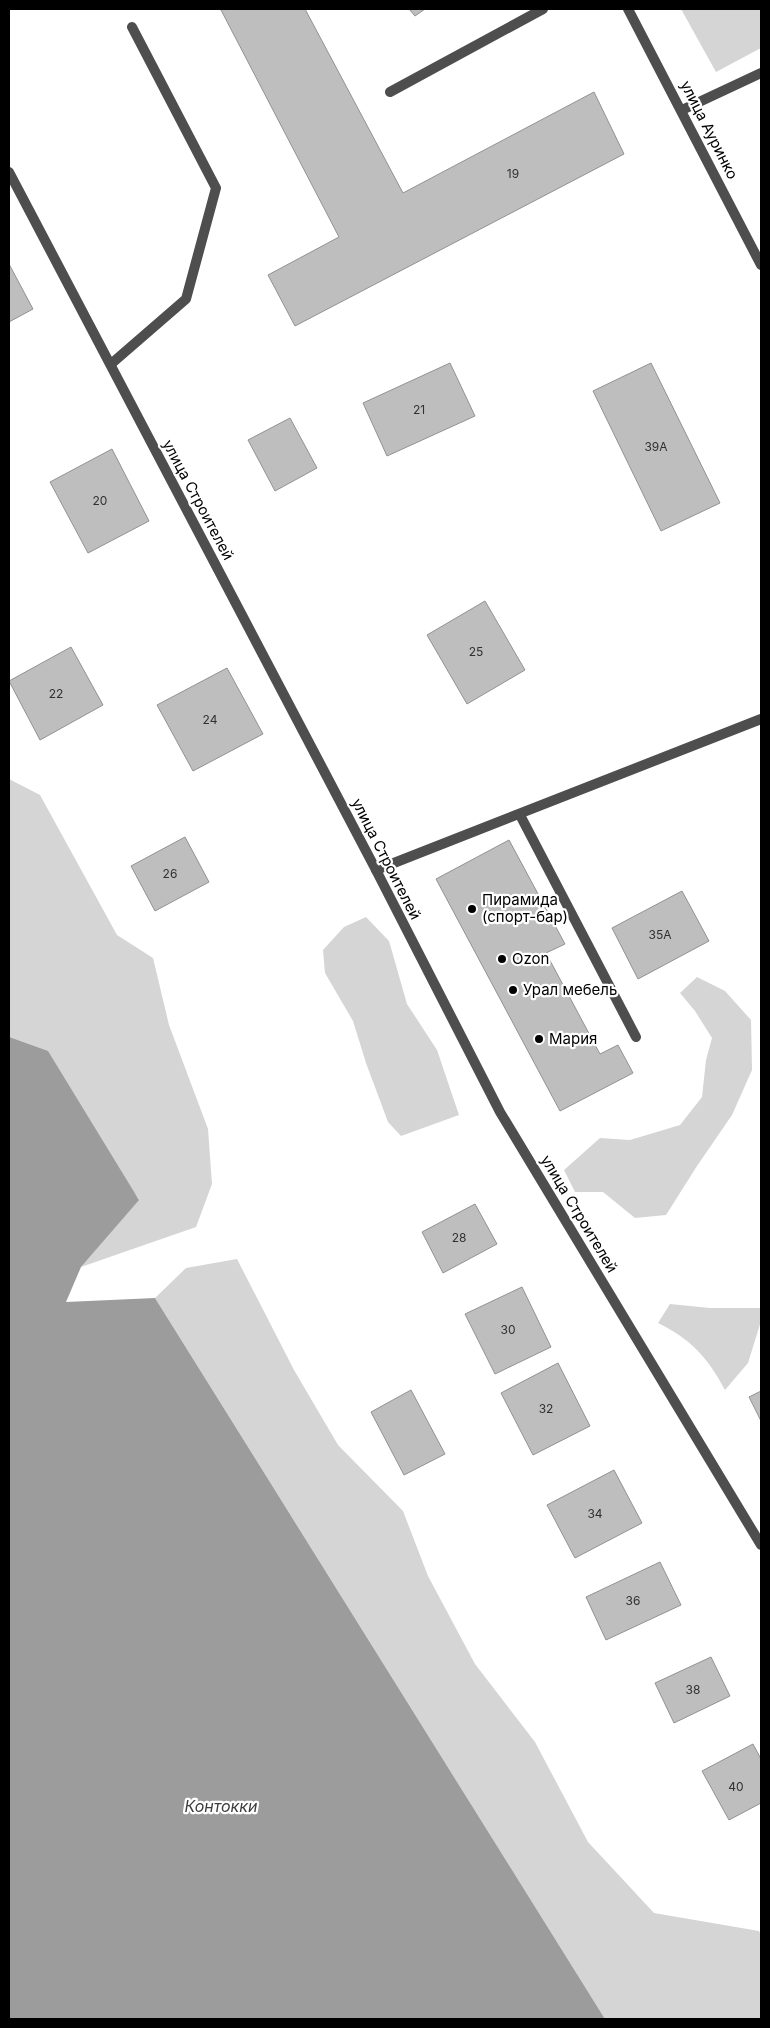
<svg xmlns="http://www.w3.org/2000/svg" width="770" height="2028" viewBox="0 0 770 2028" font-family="Inter,sans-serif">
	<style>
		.green { fill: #d5d5d5 }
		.water { fill: #9c9c9c }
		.building { fill: #bebebe; stroke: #929292 }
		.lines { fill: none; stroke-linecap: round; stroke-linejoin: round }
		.lane { stroke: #4e4e4e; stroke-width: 10 }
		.street { stroke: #4e4e4e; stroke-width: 10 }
		.poi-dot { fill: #000; stroke: #fff; stroke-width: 2 }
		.labels { text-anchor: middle; stroke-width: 4.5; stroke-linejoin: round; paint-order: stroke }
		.number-label { font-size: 12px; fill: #303030 }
		.street-label { font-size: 15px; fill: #000; stroke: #fff }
		.poi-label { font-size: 15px; fill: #000; stroke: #fff; text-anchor: start }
		.water-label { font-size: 16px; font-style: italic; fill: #3d3d3d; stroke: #fff }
	</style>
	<rect width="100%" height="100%" fill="#fff"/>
	<!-- green -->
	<path class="green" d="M681 9H761V48L716 72Z
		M9 779 40 795 117 935 153 958 169 1025 208 1129 212 1184 196 1227 81 1267 139 1199 9 1038Z
		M366 917 389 941 407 1004 437 1050 459 1115 401 1136 388 1122 366 1063 353 1021 325 973 323 950 344 927Z
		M697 977 725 991 751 1020 752 1070 732 1115 697 1166 666 1215 635 1218 603 1192H575L564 1170 600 1138 630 1140 680 1125 702 1097 706 1060 712 1038 695 1011 680 993Z
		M237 1259 294 1370 338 1445 403 1511 428 1576 475 1664 535 1742 588 1842 654 1913 759 1931 761 1935V2019H605L155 1298 186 1268Z
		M670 1304 710 1308H761V1321L748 1363 725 1390C708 1358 691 1339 658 1323Z"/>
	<!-- water -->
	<path class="water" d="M9 1037 48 1051 139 1200 81 1267 66 1302 155 1298 605 2019H9Z"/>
	<!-- building -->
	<path class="building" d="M224 9H305L403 193 594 92 624 154 295 326 268 275 339 237 221 10Z
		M409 9H425L415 16Z
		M9 264 33 309 9 322Z
		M450 363 475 416 387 456 363 403Z
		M651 363 720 503 661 531 593 391Z
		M290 418 317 468 275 491 248 440Z
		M112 449 149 521 88 553 50 482Z
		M485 601 525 670 467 704 427 635Z
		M71 647 103 705 40 740 9 681Z
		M227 668 263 734 193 771 157 705Z
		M185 837 209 882 155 911 131 866Z
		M509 840 565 944 546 953 600 1054 618 1045 633 1073 560 1111 436 879Z
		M682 891 709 941 638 979 612 928Z
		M475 1204 497 1244 443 1273 422 1232Z
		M522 1287 551 1347 495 1374 465 1314Z
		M558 1363 590 1426 533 1455 501 1393Z
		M411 1390 445 1454 404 1475 371 1412Z
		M761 1391V1421L749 1397Z
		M614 1470 642 1523 575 1558 547 1505Z
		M660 1562 681 1605 606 1640 586 1597Z
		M711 1657 730 1696 674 1723 655 1683Z
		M753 1744 761 1759V1803L729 1820 702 1771Z"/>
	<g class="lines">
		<!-- lane -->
		<path class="lane" d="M390 92 543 9
			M682 110 761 73
			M111 364 186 299 216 188 132 27
			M520 815 636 1037
			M376 870 761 719"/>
		<!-- street -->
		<path class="street" d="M628 9 761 265
			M9 172 376 870 500 1112 761 1545"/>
	</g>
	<!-- markers -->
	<g class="poi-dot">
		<circle cx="472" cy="909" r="5"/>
		<circle cx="502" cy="959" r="5"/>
		<circle cx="513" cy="990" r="5"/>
		<circle cx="539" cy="1039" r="5"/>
	</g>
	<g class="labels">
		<!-- number labels -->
		<g class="number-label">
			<text x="513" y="178">19</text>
			<text x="419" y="414">21</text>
			<text x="656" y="451">39А</text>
			<text x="100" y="505">20</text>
			<text x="476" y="656">25</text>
			<text x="56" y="698">22</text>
			<text x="210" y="724">24</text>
			<text x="170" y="878">26</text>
			<text x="660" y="939">35А</text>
			<text x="459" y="1242">28</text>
			<text x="508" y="1334">30</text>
			<text x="546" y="1413">32</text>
			<text x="595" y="1518">34</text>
			<text x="633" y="1605">36</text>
			<text x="693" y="1694">38</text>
			<text x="736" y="1791">40</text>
		</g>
		<!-- street labels -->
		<g class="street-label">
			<text transform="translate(709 130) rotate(63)" y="5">улица Ауринко</text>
			<text transform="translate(198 500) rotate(62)" y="5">улица Строителей</text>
			<text transform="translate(386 859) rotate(63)" y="5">улица Строителей</text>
			<text transform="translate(579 1214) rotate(59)" y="5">улица Строителей</text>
		</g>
		<!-- poi labels -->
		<g class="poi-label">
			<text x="482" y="905">Пирамида<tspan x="482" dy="17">(спорт-бар)</tspan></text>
			<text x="512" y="964">Ozon</text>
			<text x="523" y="995">Урал мебель</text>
			<text x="549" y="1044">Мария</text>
		</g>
		<!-- water labels -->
		<g class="water-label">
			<text x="221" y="1812">Контокки</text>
		</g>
	</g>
	<!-- border -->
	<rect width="770" height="2028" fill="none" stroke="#000000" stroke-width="20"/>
</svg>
